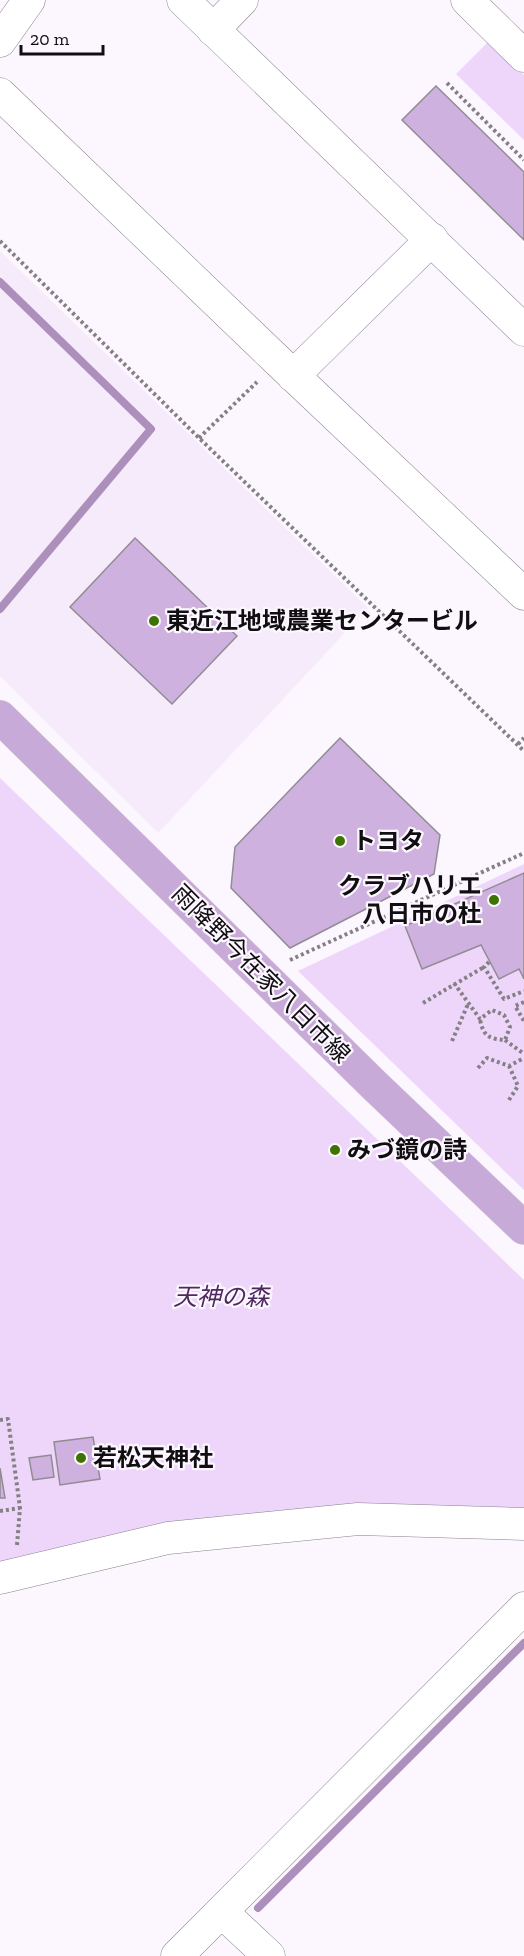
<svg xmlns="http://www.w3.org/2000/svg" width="524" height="1956" viewBox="0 0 524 1956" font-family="'Zilla Slab','Noto Sans JP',serif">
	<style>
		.built { fill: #f5ebfb }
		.green { fill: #eed6fb }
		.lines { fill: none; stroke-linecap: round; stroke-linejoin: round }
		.stream { stroke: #ac90bb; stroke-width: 8 }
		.building { fill: #ceb1de; stroke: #918c94; stroke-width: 1.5 }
		.minor-casing { stroke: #88838b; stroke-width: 33 }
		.major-casing { stroke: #d4d4d4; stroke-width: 34 }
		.path { stroke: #848085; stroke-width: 4; stroke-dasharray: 3 3; stroke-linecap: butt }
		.minor { stroke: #fff; stroke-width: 32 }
		.major { stroke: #c8aad8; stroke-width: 33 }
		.poi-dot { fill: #3d7300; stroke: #fcf7fe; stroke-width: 2 }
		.labels { text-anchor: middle; stroke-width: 4.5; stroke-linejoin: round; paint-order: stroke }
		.poi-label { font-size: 24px; font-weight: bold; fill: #100e11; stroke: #fcf7fe; text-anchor: start }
		.street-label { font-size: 24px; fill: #100e11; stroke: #fcf7fe }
		.park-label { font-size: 24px; font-style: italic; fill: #4e2960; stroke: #fcf7fe }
	</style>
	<rect width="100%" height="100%" fill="#fcf7fe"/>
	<!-- built -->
	<path class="built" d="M0 251 368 608 158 833 0 676Z"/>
	<!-- green -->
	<path class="green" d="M489 41 524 75V140L456 74Z
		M0 778 524 1280V1508L352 1506 0 1568Z
		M524 864V1190L298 971Z"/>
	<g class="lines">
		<!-- stream -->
		<path class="stream" d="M0 282 151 429 0 609
			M258 1908 524 1643"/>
	</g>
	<!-- building -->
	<path class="building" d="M436 86 524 172V240L402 120Z
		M135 538 237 636 172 704 70 607Z
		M340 738 440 835 434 874 290 948 231 888 235 847Z
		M524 873V979L519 969 499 979 481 945 422 969 405 926Z
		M93 1437 100 1479 60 1485 54 1442Z
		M51 1455 54 1477 33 1480 29 1458Z
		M0 1468 5 1498H0Z"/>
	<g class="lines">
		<!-- minor casing -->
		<g class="minor-casing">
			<path id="minor" d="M183 0 524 330
				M467 0 524 56
				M213 30 242 0
				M0 41 29 0
				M0 94 278 361 524 594
				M293 376 432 239
				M0 1578 168 1538 358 1519 524 1524
				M222 1912 269 1956
				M177 1956 524 1608"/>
		</g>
		<!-- major casing -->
		<g class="major-casing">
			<path id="major" d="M0 717 374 1085 524 1228"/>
		</g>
		<!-- path -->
		<path class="path" d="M447 83 524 160
			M0 241 199 438 524 751
			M199 438 257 382
			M518 744 524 738
			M290 960 524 853
			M489 962 484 967 504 999 524 991
			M454 983 480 1019 492 1010 504 1015 510 1027 505 1040C489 1039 483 1036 480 1019
			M524 1002 515 1006 524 1021
			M423 1003 484 967
			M505 1040 524 1054
			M452 1041 468 1004
			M478 1068 487 1058 509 1066 524 1058
			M509 1100 518 1086 509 1066
			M0 1420 8 1419 20 1508 17 1545
			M0 1511 20 1508"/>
		<!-- minor -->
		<use href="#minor" class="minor"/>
		<!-- major -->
		<use href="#major" class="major"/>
	</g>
	<!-- markers -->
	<g class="poi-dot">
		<circle cx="154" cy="621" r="6"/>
		<circle cx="340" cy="841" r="6"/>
		<circle cx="494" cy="900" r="6"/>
		<circle cx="335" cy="1150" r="6"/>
		<circle cx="81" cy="1458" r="6"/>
	</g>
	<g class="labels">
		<!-- poi labels -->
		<g class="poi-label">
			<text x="166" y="629">東近江地域農業センタービル</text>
			<text x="352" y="849">トヨタ</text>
			<text x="482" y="894" text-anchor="end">クラブハリエ<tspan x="482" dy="28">八日市の杜</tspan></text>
			<text x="347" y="1158">みづ鏡の詩</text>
			<text x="93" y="1466">若松天神社</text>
		</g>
		<!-- street labels -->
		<g class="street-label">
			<text transform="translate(261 974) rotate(45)" y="8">雨降野今在家八日市線</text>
		</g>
		<!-- park labels -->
		<g class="park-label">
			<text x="221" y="1305">天神の森</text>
		</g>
	</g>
	<!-- scale -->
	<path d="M21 45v9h82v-9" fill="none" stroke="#100e11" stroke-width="3"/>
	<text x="30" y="45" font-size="18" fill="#100e11" stroke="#fcf7fe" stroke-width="4.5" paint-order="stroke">20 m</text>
</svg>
